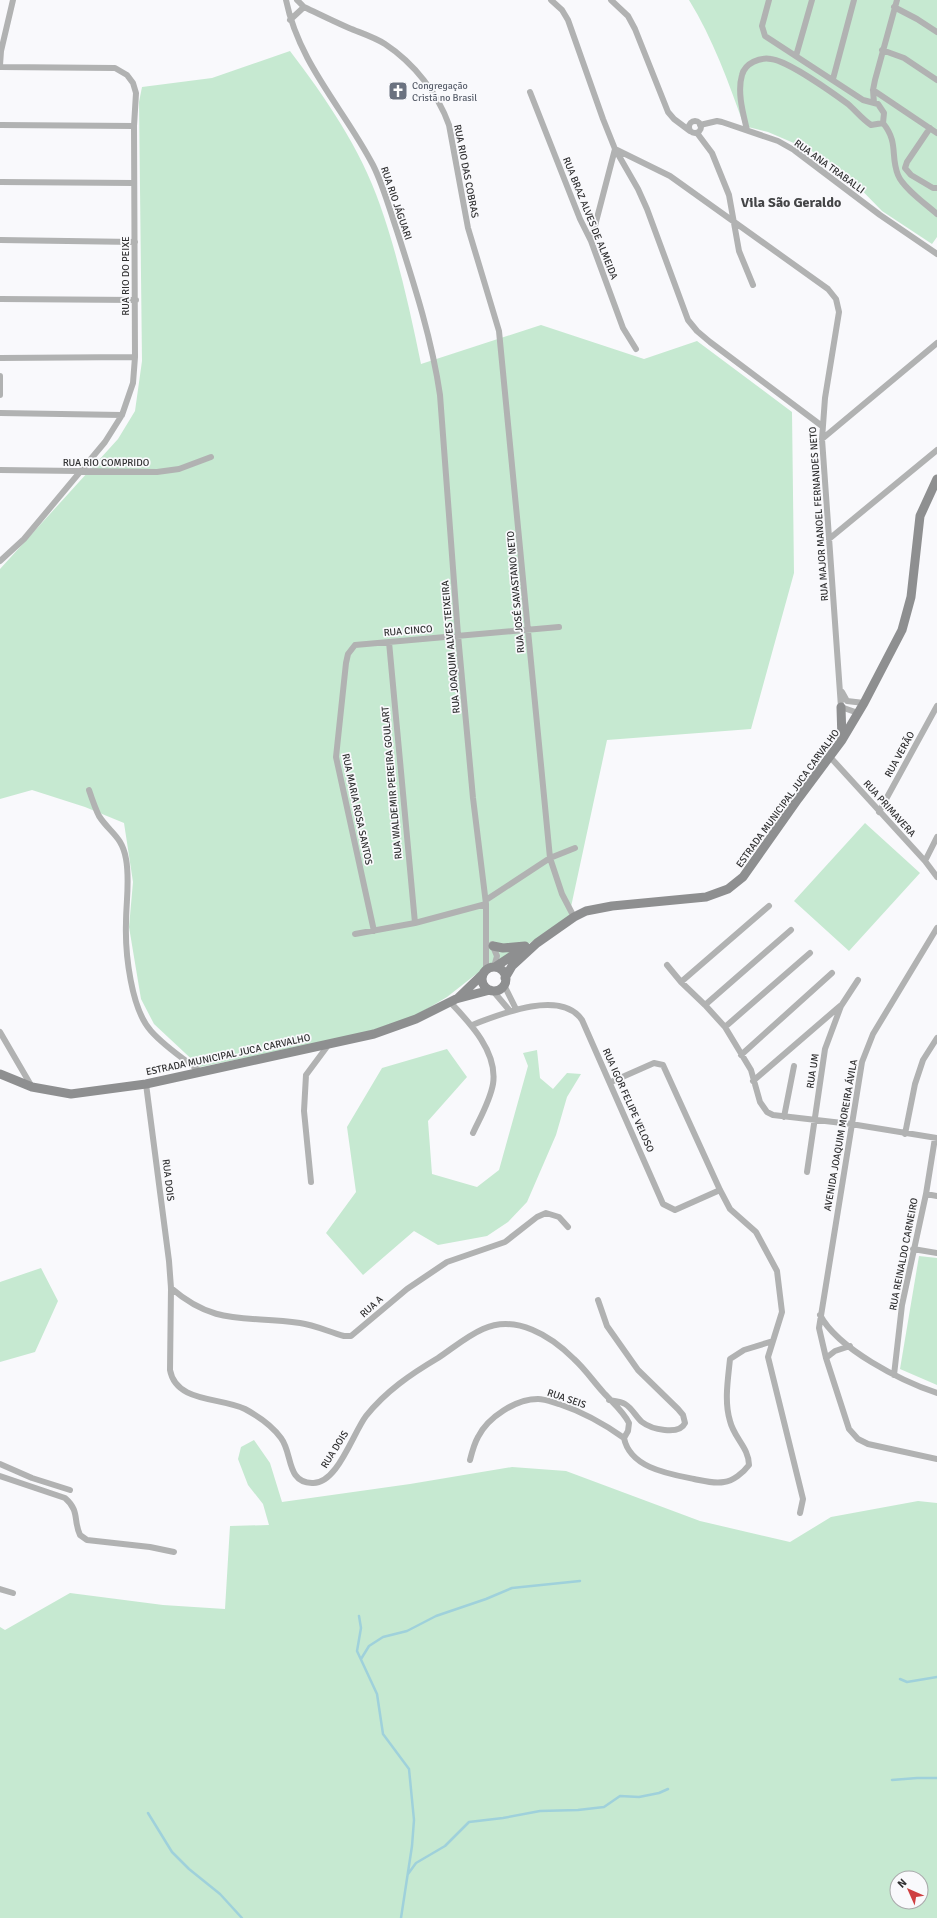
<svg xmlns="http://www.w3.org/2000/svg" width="937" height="1918" viewBox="0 0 937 1918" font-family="Signika,sans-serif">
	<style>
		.green { fill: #c6e9d1; fill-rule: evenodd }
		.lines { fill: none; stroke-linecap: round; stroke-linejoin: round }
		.stream { stroke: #9fd1db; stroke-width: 2.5 }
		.street { stroke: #b1b2b2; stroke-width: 6 }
		.secondary { stroke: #8e8f90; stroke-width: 9 }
		.labels { text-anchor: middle; stroke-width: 3.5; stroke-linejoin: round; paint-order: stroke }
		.worship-label { font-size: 10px; fill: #5b616d; stroke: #f9f9fc; text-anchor: start }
		.street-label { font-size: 10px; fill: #303031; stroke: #f9f9fc }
		.district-label { font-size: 14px; font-weight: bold; fill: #434446; stroke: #f9f9fc }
	</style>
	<rect width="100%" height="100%" fill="#f9f9fc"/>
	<!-- green -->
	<path class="green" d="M689 0H937V237L932 244 882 211 843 171 810 150 768 132 744 126C729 83 713 39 689 0Z
		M290 51C325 97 361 149 380 205 398 256 410 310 421 364L541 325 644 359 697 341 792 412 794 573 751 729 607 740 569 916 524 947 475 975 447 997 415 1016 373 1030 333 1040 200 1067 154 1024 141 999 129 927 133 882 124 823 85 807 32 790 0 799V569L118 439 135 411 142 361 139 102 142 87 212 78Z
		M865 823 920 873 849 951 794 901Z
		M447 1049 467 1077 428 1121 432 1174 477 1187 499 1170 528 1066 523 1053 537 1050 540 1078 553 1089 567 1073 581 1074 567 1097 556 1135 527 1202 508 1222 487 1236 438 1245 414 1231 363 1275 326 1233 356 1192 347 1127 382 1068Z
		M919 1256 937 1258V1385L900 1369Z
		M41 1268 58 1301 35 1352 0 1362V1282Z
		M254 1440 270 1463 282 1502 410 1484 512 1467 566 1471 700 1521 790 1542 831 1517 918 1501 937 1503V1918H0V1627L5 1630 70 1593 163 1605 225 1609 230 1526 269 1525 263 1504 248 1485 238 1459 241 1447ZM897 1878H921V1902H897Z"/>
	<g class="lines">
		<!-- stream -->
		<path class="stream" d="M359 1616 361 1628 357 1651 377 1694 383 1734 409 1769 414 1820 412 1846 401 1918
			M361 1659 369 1646 383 1637 407 1631 436 1616 486 1599 512 1588 580 1581
			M900 1679 907 1682 937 1677
			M892 1780 917 1778H937
			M148 1813 172 1852 189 1869 220 1894 242 1918
			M408 1874 416 1863 445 1846 469 1822 503 1818 540 1811 578 1810 604 1807 620 1796 639 1797 659 1793 668 1789"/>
		<!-- street -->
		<path class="street" d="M286 0C299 64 344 109 373 165 384 187 390 211 398 234 415 287 432 340 440 395L458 635 473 798 486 904V971
			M297 0 304 7C319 14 333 21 349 28 361 33 374 37 385 44 414 63 438 94 449 125L468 228 499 331 550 858 562 894 574 917
			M551 0 562 10 568 20 603 119 615 149 638 189 647 209 688 320 697 331 710 342 822 426
			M611 0 628 16 635 29 668 112 674 119 690 131
			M769 0 762 26 765 36 863 100 878 104 884 113 883 123
			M894 7 917 19 937 32
			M290 20 304 7
			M882 50 904 58 937 80
			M796 56 812 0
			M0 65 1 51 13 0
			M0 67 115 68 127 75 133 83 136 93 134 126 135 357 133 383 122 415 105 442 24 539 0 561
			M833 79 854 0
			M873 90 937 133
			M530 92 580 219 591 241 623 328 636 349
			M874 103 873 90 875 80 897 0
			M689 127a6 6 0 1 1 12 0a6 6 0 1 1-12 0Z
			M883 123C899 143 890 155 898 175 903 188 927 205 937 214
			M0 125 134 126
			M700 125 717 121 722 122 778 141 794 150 880 215 937 254
			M930 128 907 162 905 168 911 175 933 188H937
			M747 130C743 113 737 92 742 75 745 63 760 57 771 59 788 61 833 93 848 104 856 111 862 119 871 125L883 123
			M697 133 712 153 729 195 739 251 753 285
			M615 149 670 176 828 289 836 299 839 312 825 398 822 439 841 707 858 713
			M0 182 134 183
			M0 240 135 242
			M591 241 615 149
			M0 299 136 300
			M0 358 135 357
			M0 376V395
			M0 413 122 415
			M822 439 937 343
			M0 470 157 472 179 469 211 457
			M829 539 937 450
			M389 642 415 923
			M842 692 847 701 864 703
			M831 758 925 861 937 877
			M89 790C92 799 95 808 99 816 110 833 122 836 126 859 130 880 126 902 126 923 125 953 131 1009 151 1031 165 1047 184 1059 201 1072
			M879 812 937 706
			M925 861 937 837
			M486 900 550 858 575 848
			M937 928 873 1034 862 1062 819 1328 826 1358 849 1429 858 1439 868 1444 937 1459
			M374 931 336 757 346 663 348 654 355 645 559 627
			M355 934 415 923 486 904
			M492 944 497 956 494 967
			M667 965 681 982 705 1005 725 1027 751 1070 760 1102 767 1112 773 1115 851 1124 937 1138
			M681 982 769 906
			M504 985 516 1009
			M493 991 510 1011
			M450 1002C470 1023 498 1052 493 1084 490 1101 480 1118 473 1133
			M705 1005 791 930
			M472 1025C500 1014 561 989 582 1020L663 1204 675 1210 720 1190
			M725 1027 810 953
			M0 1032 32 1087
			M741 1055 832 973
			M753 1081 840 1006
			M611 1082 654 1063 663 1065 720 1190 730 1209 756 1232 777 1271 782 1312 768 1357 803 1499 800 1513
			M146 1084 169 1261 171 1288 170 1370C176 1403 221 1397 245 1409 258 1416 273 1427 281 1438 293 1454 286 1482 312 1483 337 1485 353 1433 366 1416 386 1391 411 1374 438 1358 453 1348 467 1336 483 1329 516 1314 551 1336 574 1359 585 1369 593 1381 603 1392 611 1401 623 1411 629 1423L628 1431 624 1438C603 1423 583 1412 559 1404 552 1402 545 1399 538 1399 516 1399 488 1417 478 1437 474 1444 472 1452 470 1460
			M784 1117 794 1066
			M905 1134 915 1084 923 1060 937 1038
			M807 1172 825 1049 841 1006 858 980
			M311 1182 304 1111 306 1075 329 1044
			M926 1194 937 1196
			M913 1249 937 1253
			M171 1288C216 1327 246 1315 300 1323 315 1325 329 1332 344 1336H351L407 1289 447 1262 505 1242 537 1217 546 1213 559 1217 568 1227
			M598 1300 607 1326 638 1370 678 1409 683 1415 685 1423C679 1436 651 1429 642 1422 636 1417 632 1408 625 1404 620 1401 614 1401 609 1400
			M820 1315C838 1349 901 1381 937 1393
			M826 1358 835 1351 850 1346
			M894 1375 902 1305 926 1194 935 1138
			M624 1438C630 1468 669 1474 694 1479 704 1481 714 1484 724 1482 733 1481 743 1473 749 1465 749 1448 734 1438 730 1421 724 1402 728 1379 730 1359L744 1350 773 1341
			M0 1464 32 1478 70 1490
			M0 1476 65 1498C80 1511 73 1520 80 1535L87 1540 150 1547 174 1552
			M0 1589 13 1593"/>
		<!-- secondary -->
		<path class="secondary" d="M841 707 842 740
			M493 946 503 948 525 946
			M495 967 524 948
			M482 979a12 12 0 1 1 24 0a12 12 0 1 1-24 0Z
			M505 978 512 966 537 943 574 917 586 911 612 906 706 897 728 889 743 877 798 799 842 740 864 703 902 630 911 597 920 516 937 479
			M458 998 483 974
			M0 1074 32 1087 71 1094 146 1084 374 1034 416 1019 456 999 490 990"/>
	</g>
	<!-- icons -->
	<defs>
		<g id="church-square" transform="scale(1)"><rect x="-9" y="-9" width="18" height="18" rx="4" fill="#6b7280" stroke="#f9f9fc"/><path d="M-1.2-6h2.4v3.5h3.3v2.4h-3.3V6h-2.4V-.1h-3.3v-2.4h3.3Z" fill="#fff"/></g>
	</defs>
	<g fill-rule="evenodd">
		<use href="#church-square" x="398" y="91"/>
	</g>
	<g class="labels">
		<!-- worship labels -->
		<g class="worship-label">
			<text x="412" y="89">Congregação<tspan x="412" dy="12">Cristã no Brasil</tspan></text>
		</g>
		<!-- street labels -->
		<g class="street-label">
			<text transform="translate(830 166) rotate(36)" y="4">RUA ANA TRABALLI</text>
			<text transform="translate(467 171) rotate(79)" y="4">RUA RIO DAS COBRAS</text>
			<text transform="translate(397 203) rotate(71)" y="4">RUA RIO JÁGUARI</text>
			<text transform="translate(591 218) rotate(68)" y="4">RUA BRAZ ALVES DE ALMEIDA</text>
			<text transform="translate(125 276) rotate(-90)" y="4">RUA RIO DO PEIXE</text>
			<text x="106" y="466">RUA RIO COMPRIDO</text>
			<text transform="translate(818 514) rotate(-94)" y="4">RUA MAJOR MANOEL FERNANDES NETO</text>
			<text transform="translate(515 592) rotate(-95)" y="4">RUA JOSÉ SAVASTANO NETO</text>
			<text transform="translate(408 630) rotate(-5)" y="4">RUA CINCO</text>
			<text transform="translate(450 647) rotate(-95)" y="4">RUA JOAQUIM ALVES TEIXEIRA</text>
			<text transform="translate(899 754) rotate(-61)" y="4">RUA VERÃO</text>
			<text transform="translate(391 783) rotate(-95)" y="4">RUA WALDEMIR PEREIRA GOULART</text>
			<text transform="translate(787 798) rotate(-54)" y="4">ESTRADA MUNICIPAL JUCA CARVALHO</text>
			<text transform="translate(890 808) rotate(48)" y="4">RUA PRIMAVERA</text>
			<text transform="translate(358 809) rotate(78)" y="4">RUA MARIA ROSA SANTOS</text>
			<text transform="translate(228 1054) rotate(-12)" y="4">ESTRADA MUNICIPAL JUCA CARVALHO</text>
			<text transform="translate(812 1071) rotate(-81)" y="4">RUA UM</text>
			<text transform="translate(629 1100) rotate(66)" y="4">RUA IGOR FELIPE VELOSO</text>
			<text transform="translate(840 1135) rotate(-80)" y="4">AVENIDA JOAQUIM MOREIRA ÁVILA</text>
			<text transform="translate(169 1180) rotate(83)" y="4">RUA DOIS</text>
			<text transform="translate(903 1254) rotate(-79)" y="4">RUA REINALDO CARNEIRO</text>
			<text transform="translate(371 1306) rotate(-42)" y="4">RUA A</text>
			<text transform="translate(567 1398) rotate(19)" y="4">RUA SEIS</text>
			<text transform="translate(334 1449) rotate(-58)" y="4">RUA DOIS</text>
		</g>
		<!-- district labels -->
		<g class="district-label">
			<text x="791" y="207">Vila São Geraldo</text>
		</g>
	</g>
	<!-- north arrow -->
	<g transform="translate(909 1890) rotate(315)"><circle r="19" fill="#f9f9fc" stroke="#a9a9ab"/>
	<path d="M0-3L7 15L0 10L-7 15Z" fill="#cf4042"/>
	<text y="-6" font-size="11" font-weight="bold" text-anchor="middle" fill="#303031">N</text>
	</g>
</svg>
